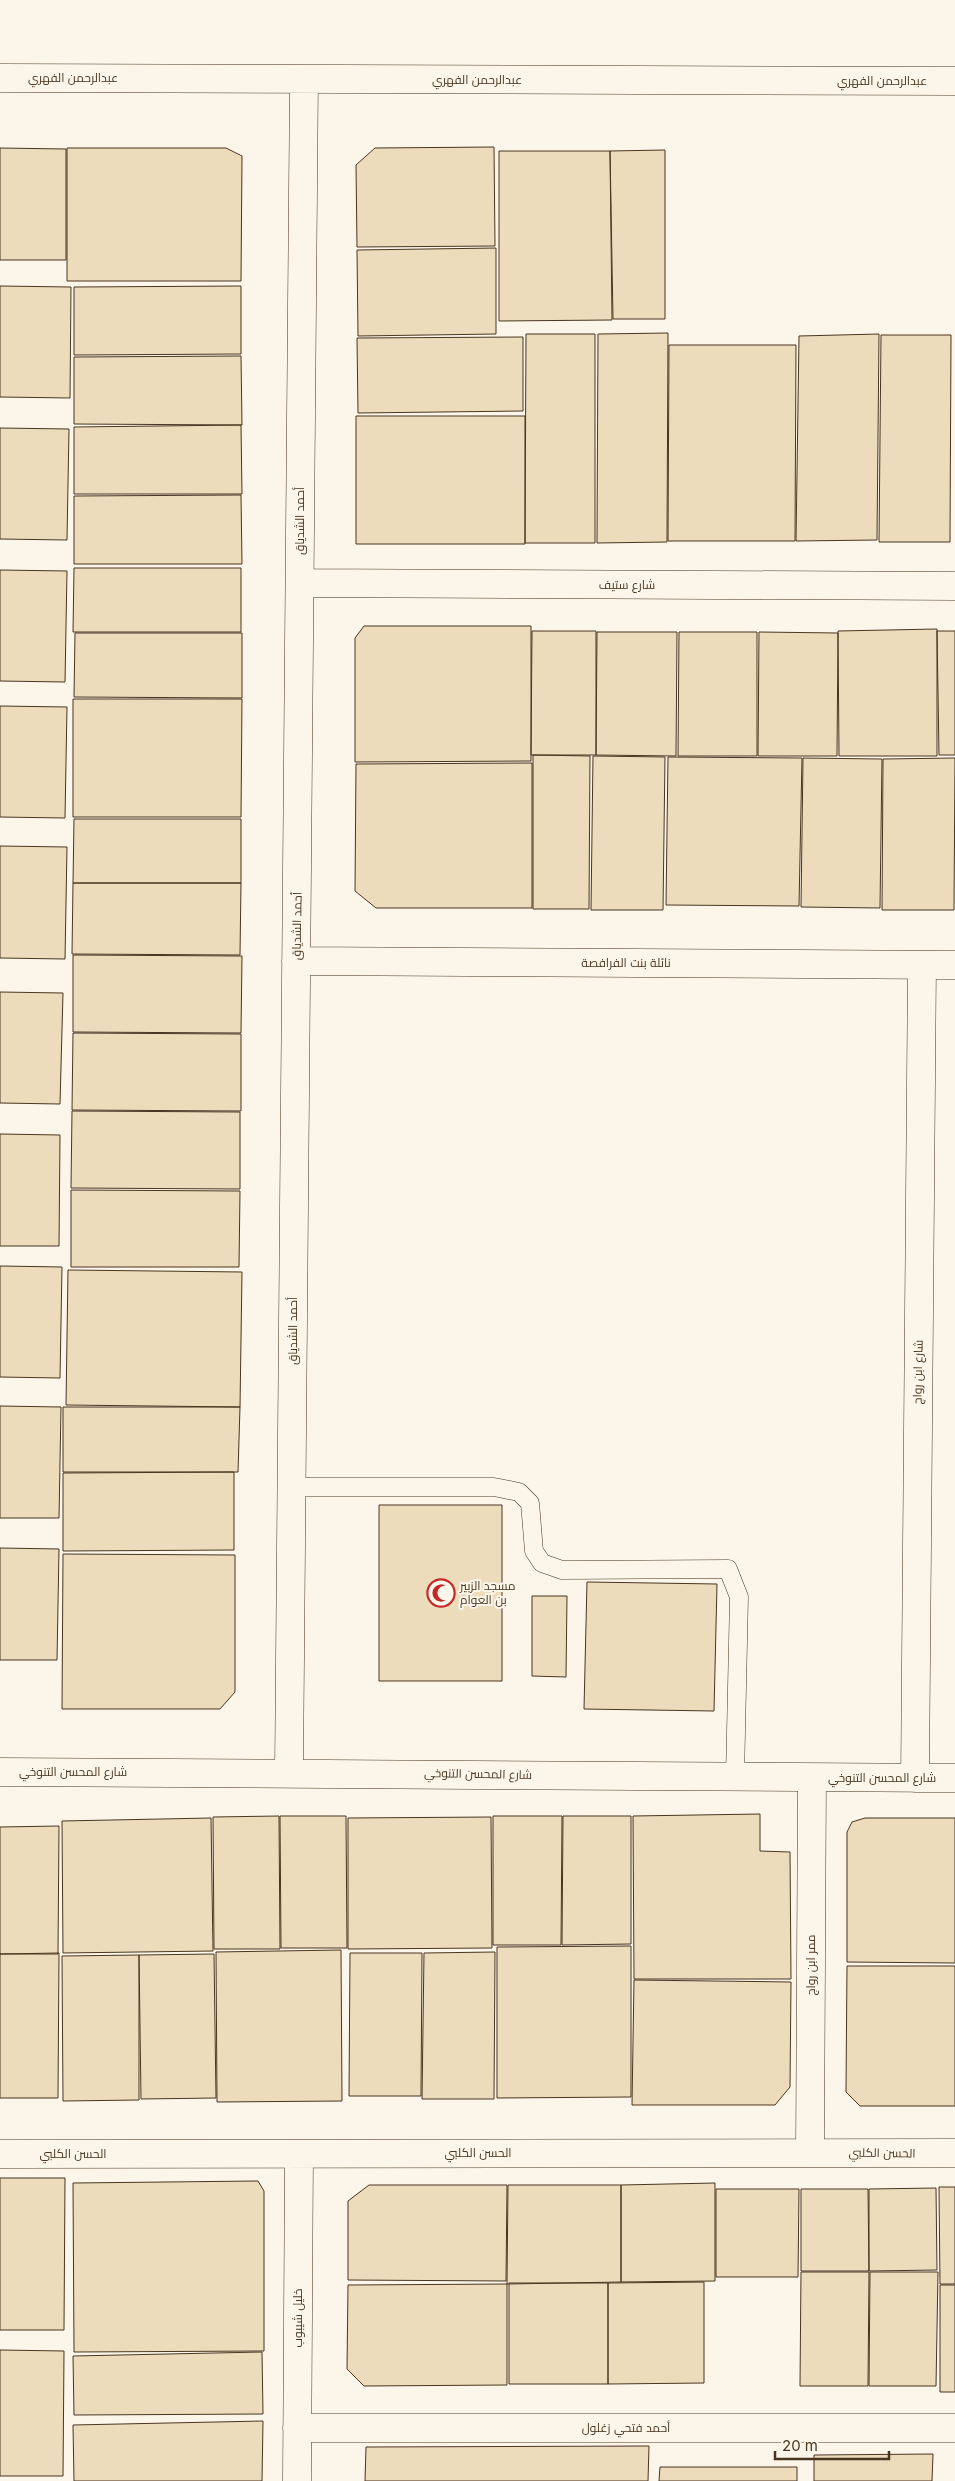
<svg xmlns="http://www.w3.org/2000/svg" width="955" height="2481" viewBox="0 0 955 2481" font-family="Inter,Cairo,sans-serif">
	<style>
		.building { fill: #ecdcbc; stroke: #4a3520 }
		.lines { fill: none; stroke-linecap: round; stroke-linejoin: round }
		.lane-casing { stroke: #4a3520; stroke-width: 19 }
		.street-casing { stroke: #4a3520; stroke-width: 29 }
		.lane { stroke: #fbf6e9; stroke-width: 18 }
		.street { stroke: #fbf6e9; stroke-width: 28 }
		.labels { text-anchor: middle; stroke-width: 4; stroke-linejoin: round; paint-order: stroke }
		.street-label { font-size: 12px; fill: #4a3520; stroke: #fbf6e9 }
		.poi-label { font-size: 12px; fill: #4a3520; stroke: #fbf6e9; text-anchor: start }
	</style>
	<rect width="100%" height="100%" fill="#fbf6e9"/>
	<!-- building -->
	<path class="building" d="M494 147 495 246 357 247 356 165 375 148Z
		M0 148 66 149V260H0Z
		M67 148H226L242 156 241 281H67Z
		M665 150V319H613L610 151Z
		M499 151H610L612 320 499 321Z
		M496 248V334L358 336 357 250Z
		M0 286 71 287 70 398 0 397Z
		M241 286V354L74 355V287Z
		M668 333 667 542 597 543 598 334Z
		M526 334H595V543H525Z
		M879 334 877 540 796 541 799 336Z
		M881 335H951L950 542H879Z
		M523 337V411L358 413 357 338Z
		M669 345H796L795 541H668Z
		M241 356 242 425 74 424V357Z
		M356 416H525V544H356Z
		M241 425 242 494H74V427Z
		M0 428 69 429 67 540 0 539Z
		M241 495 242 564H74V496Z
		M74 568H241V632H73Z
		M0 570 67 571 65 682 0 681Z
		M364 626H531V761L355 762V638Z
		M937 629V756H839L838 631Z
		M532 631H596V755H531Z
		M937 631H955V755H939Z
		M597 632H677L676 756 596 755Z
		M679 632H757V756H678Z
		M759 632 838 633 837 756H758Z
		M75 633H242V698L74 697Z
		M73 699H242L241 817H73Z
		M0 706 67 707 65 818 0 817Z
		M533 755 590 756 589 909H533Z
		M593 756 665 757 663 910H591Z
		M668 757 802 758 799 906 666 905Z
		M803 758 882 759 880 908 801 907Z
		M955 758 954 910H882L883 759Z
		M532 763V908H376L355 891 356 764Z
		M74 819H241V883H73Z
		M0 846 67 847 65 959 0 958Z
		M73 883H241L240 955 72 954Z
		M73 955 242 956 241 1033 73 1032Z
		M0 992 63 993 60 1104 0 1103Z
		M73 1033 241 1034V1111L72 1110Z
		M72 1111 240 1112V1189L71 1188Z
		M0 1134 60 1135 59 1246H0Z
		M71 1190 240 1191 239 1267H71Z
		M0 1266 62 1267 60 1378 0 1377Z
		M68 1270 242 1272 240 1407 66 1405Z
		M0 1406 61 1407 59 1518H0Z
		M63 1407H240L238 1472H63Z
		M234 1472V1550L63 1551V1473Z
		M379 1505H502V1681H379Z
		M0 1548 59 1549 57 1660H0Z
		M63 1554 235 1555V1692L220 1709H62Z
		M587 1582 717 1584 714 1711 584 1709Z
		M532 1596H567L566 1677 532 1676Z
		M760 1814V1851L790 1852 791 1979H634L633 1816Z
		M279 1816 280 1949H214L213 1817Z
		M280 1816H346L347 1948H281Z
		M493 1816H562L561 1945H493Z
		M563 1816H631V1944L562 1945Z
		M491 1817 492 1948 348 1949V1818Z
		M211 1818 213 1951 63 1953 62 1821Z
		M865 1818H955V1963L847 1962V1832L852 1822Z
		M59 1826 58 1954H0V1827Z
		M631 1946V2097L497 2098V1947Z
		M341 1950 342 2101 217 2102 216 1952Z
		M495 1952 494 2099H422L424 1953Z
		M59 1953 58 2098H0V1954Z
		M350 1953H422L421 2096H349Z
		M214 1954 216 2098 141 2099 139 1955Z
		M139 1955V2100L63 2101 62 1956Z
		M847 1966H955V2106H860L846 2092Z
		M634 1980 791 1982 790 2087 775 2105H632Z
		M0 2178H65L64 2330H0Z
		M258 2181 264 2191V2351L74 2352 73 2183Z
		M715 2183V2281L621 2282V2185Z
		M369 2185H507L506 2281 348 2280V2201Z
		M508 2185H621V2282L507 2284Z
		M939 2187H955V2284H940Z
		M936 2188 937 2270 869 2271V2189Z
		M716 2189H799L798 2277H716Z
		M801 2189H868L869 2271H801Z
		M801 2272H869L868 2386H800Z
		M870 2272H938L936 2386H869Z
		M704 2282V2383L608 2384V2283Z
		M509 2283H608V2384H509Z
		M507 2284V2385L364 2386 347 2369 348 2285Z
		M940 2285H955V2392H940Z
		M0 2350 64 2351 63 2476H0Z
		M262 2352 263 2414 74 2415 73 2356Z
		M263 2421 262 2481H74L73 2425Z
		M649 2446 648 2481H365L366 2447Z
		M933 2454 932 2481H814V2455Z
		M660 2467H797V2481H659Z"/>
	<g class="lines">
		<!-- lane casing -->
		<g class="lane-casing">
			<path id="lane" d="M292 1487H494L519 1492 530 1503 534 1551 542 1563 562 1570 728 1569 739 1597 735 1777"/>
		</g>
		<!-- street casing -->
		<g class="street-casing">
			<path id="street" d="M0 78 955 81
				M300 583 955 586
				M296 961 955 965
				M0 1772 955 1778
				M289 1772 304 79
				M915 1778 922 965
				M810 2152 812 1778
				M0 2154 955 2153
				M297 2428H955
				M297 2481 299 2154"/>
		</g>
		<!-- lane -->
		<use href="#lane" class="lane"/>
		<!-- street -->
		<use href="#street" class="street"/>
	</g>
	<!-- icons -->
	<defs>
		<g id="mosque-ring" transform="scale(1.4375)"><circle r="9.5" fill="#fbf6e9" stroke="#c62828" stroke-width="1.5"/><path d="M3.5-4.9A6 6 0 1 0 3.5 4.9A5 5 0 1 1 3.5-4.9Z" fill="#c62828"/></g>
	</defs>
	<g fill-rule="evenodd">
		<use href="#mosque-ring" x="441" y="1593"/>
	</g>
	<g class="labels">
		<!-- street labels -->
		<g class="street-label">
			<text x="73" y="82">عبدالرحمن الفهري</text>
			<text x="477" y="84">عبدالرحمن الفهري</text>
			<text x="882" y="85">عبدالرحمن الفهري</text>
			<text transform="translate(300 521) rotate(-90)" y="4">أحمد الشدياق</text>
			<text x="627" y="589">شارع ستيف</text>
			<text transform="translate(297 926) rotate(-89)" y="4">أحمد الشدياق</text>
			<text x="626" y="967">نائلة بنت الفرافصة</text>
			<text transform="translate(293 1331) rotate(-90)" y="4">أحمد الشدياق</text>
			<text transform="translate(918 1372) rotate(-89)" y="4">شارع ابن رواج</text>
			<text x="73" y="1776">شارع المحسن التنوخي</text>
			<text transform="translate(478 1774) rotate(1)" y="4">شارع المحسن التنوخي</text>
			<text x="882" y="1782">شارع المحسن التنوخي</text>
			<text transform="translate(811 1965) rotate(-90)" y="4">ممر ابن رواج</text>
			<text x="478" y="2157">الحسن الكلبي</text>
			<text transform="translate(882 2153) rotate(1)" y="4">الحسن الكلبي</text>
			<text x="73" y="2158">الحسن الكلبي</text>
			<text transform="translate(298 2318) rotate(-90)" y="4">خليل شيبوب</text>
			<text x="626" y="2432">أحمد فتحي زغلول</text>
		</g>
		<!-- poi labels -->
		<g class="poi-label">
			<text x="460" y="1590">مسجد الزبير<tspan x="460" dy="14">بن العوام</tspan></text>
		</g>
	</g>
	<!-- scale -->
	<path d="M775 2451v8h114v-8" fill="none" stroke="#4a3520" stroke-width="2.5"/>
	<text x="782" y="2451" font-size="15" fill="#4a3520" stroke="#fbf6e9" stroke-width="4" paint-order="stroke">20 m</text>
</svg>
